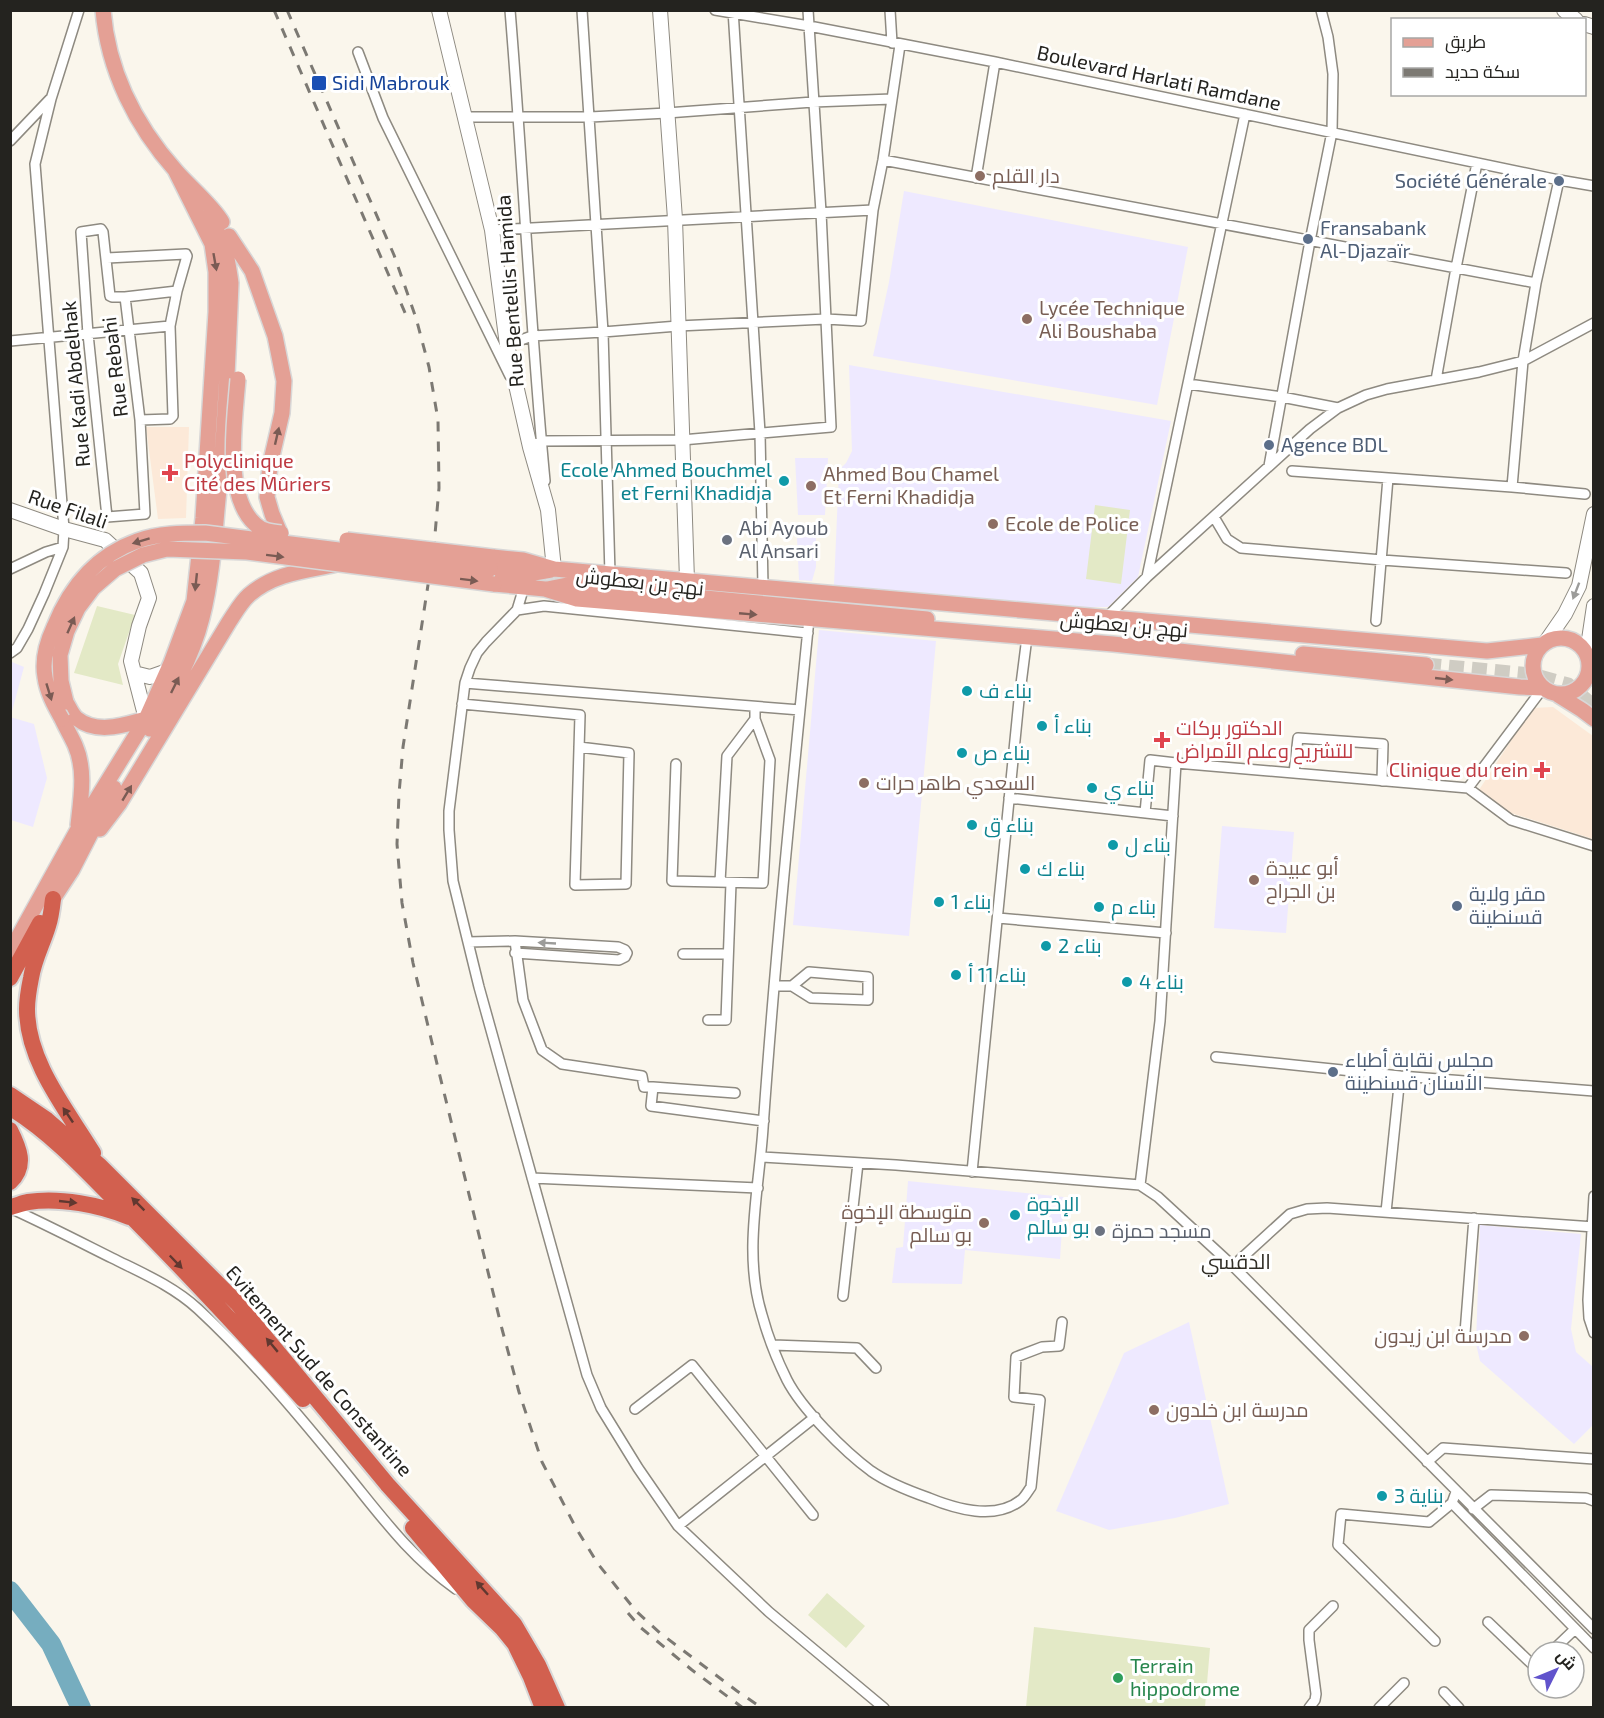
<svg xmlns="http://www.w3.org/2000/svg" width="1604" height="1718" viewBox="0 0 1604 1718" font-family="'Exo 2',Cairo,sans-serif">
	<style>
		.education { fill: #eee9ff }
		.medical { fill: #fce9d8 }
		.green { fill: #e3e9c6 }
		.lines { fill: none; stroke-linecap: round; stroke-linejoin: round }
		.river { stroke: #76adbf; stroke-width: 20 }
		.primary-tunnel { stroke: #cfccc3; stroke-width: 15; stroke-dasharray: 15 8; stroke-linecap: butt }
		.street-casing { stroke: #8e8a81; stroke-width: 12 }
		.secondary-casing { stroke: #8e8a81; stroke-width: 16 }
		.primary-casing { stroke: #d8d7d7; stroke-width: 18 }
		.highway-casing { stroke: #d8d7d7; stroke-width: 20 }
		.street { stroke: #fff; stroke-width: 9 }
		.secondary { stroke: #fff; stroke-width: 14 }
		.primary { stroke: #e4a095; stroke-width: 15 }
		.highway { stroke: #d2604f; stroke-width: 16 }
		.rail { stroke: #7c7973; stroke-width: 3; stroke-dasharray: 10 10; stroke-linecap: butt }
		.primary-bridge-casing { stroke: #d8d7d7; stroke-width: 18; stroke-linecap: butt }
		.primary-bridge { stroke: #e4a095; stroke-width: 15 }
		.oneway { fill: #7a5b54 }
		.oneway2 { fill: #9c9c9a }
		.oneway3 { fill: #613830 }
		.transit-dot { fill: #1a4fb4; stroke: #fff; stroke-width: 2 }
		.education-dot { fill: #8d6e63; stroke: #fff; stroke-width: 2 }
		.service-dot { fill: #5c6f8a; stroke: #fff; stroke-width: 2 }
		.health-dot { fill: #e0444e; stroke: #fff; stroke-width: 2 }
		.culture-dot { fill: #0f9aa8; stroke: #fff; stroke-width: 2 }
		.worship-dot { fill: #6b7280; stroke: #fff; stroke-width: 2 }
		.leisure-dot { fill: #2e9e5b; stroke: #fff; stroke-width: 2 }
		.labels { text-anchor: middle; stroke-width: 6; stroke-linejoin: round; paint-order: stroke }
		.street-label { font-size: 20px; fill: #24231f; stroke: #fff }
		.transit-label { font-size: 20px; fill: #164399; stroke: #fff; text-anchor: start }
		.education-label { font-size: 20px; fill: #785e54; stroke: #fff; text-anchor: start }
		.service-label { font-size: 20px; fill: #4e5e75; stroke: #fff; text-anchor: start }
		.health-label { font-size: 20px; fill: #be3a42; stroke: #fff; text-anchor: start }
		.culture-label { font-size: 20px; fill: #0d838f; stroke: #fff; text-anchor: start }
		.worship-label { font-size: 20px; fill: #5b616d; stroke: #fff; text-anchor: start }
		.leisure-label { font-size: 20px; fill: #27864d; stroke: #fff; text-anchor: start }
		.neighbourhood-label { font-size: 21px; fill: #312e26; stroke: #fff }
	</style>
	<rect width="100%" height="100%" fill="#faf6ec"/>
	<!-- education -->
	<path class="education" d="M904 191 1188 247 1157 405 873 356 889 282Z
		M849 365 1171 421 1138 577 1108 607H1086L834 585 839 470 846 463 852 451Z
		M795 458H828L825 515H798Z
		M816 536V567L812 581 799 580 797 538Z
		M819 630 936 641 909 936 793 925Z
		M12 662 24 667 11 715 10 663Z
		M10 717 34 724 47 778 33 827 11 820Z
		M1222 826 1294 832 1286 933 1214 928Z
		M908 1181 1064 1197 1060 1259 965 1250 962 1284 892 1283 896 1248 903 1247Z
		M1480 1225 1581 1234 1571 1329 1576 1352 1593 1367 1594 1424 1574 1444 1480 1361 1476 1344Z
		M1189 1322 1229 1504 1175 1518 1109 1530 1056 1511 1124 1353Z"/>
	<!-- medical -->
	<path class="medical" d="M146 427H189L186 518 158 519Z
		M1553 707 1593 736V839L1511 813 1479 790 1532 708Z"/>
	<!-- green -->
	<path class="green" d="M1095 505 1130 510 1121 584 1086 579Z
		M97 606 135 615 118 664 123 685 74 673Z
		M827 1593 865 1626 846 1648 808 1615Z
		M1034 1627 1210 1648 1205 1707H1026Z"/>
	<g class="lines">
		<!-- river -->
		<path class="river" d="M10 1591 51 1644 81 1708"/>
		<!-- primary-tunnel -->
		<path class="primary-tunnel" d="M1426 665 1532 675 1568 685 1594 707"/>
		<!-- street casing -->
		<g class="street-casing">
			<path id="street" d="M510 10C523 167 530 324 545 481
				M582 10 603 332 610 574
				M715 10 809 26 995 62 1559 180 1594 186
				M733 10 760 433 763 587
				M890 10 892 43
				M358 52 383 118 510 376
				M465 117H590L667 113 813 102 892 99
				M10 141 50 99
				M883 160 1536 283
				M976 178 995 62
				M101 229 103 232 110 296 112 297H125L140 420 145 514 107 517 88 334 81 232Z
				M492 230 873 210
				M107 258 186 254 187 256 177 291 170 326 173 416 170 419 140 420
				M125 297 177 291
				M10 341 170 326
				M507 345 532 336 603 332 678 326 826 319 861 321 873 210 883 160 900 45
				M1436 380 1456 268 1477 163
				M1188 384 1282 397 1338 408
				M530 447 541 441 682 440 831 427 821 212 808 10
				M1269 466 1310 241 1332 132 1333 74 1328 37 1321 10
				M1292 471 1512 487 1585 494
				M1512 487 1523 361 1536 283 1559 180
				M1214 517 1227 539 1241 548 1382 560 1566 573
				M10 569 46 552 63 547
				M1147 577 1245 114
				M524 587 517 610 486 642 477 653 470 668 465 683 449 811V830L453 881 479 987 587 1375 601 1408 638 1468 678 1526 769 1612 884 1708
				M517 610 544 606 808 633
				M1106 618 1147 577 1310 429 1338 408 1366 395 1387 389 1479 372 1523 361 1594 323
				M809 619C792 789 775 958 763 1128 759 1190 743 1254 762 1315 768 1337 777 1360 787 1380 802 1409 844 1451 871 1471 888 1483 909 1491 929 1498 956 1509 995 1521 1021 1500 1025 1497 1028 1491 1031 1487L1040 1400 1014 1397 1016 1357 1042 1347 1059 1346 1062 1322
				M1376 621 1388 478
				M10 653 17 648 28 629 44 594 63 547 64 529 35 164 51 99 79 10
				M465 683 800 710
				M462 704 580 715 575 885 626 884 629 753 579 747
				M676 764 672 881 763 883 770 760 755 719V707
				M1294 773 1298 738 1383 744 1382 781
				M1468 788 1543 688
				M1009 798 1173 816
				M1145 813 1150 760 1176 763
				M720 882 727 756 755 719
				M998 918 1166 933
				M515 941 618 947 625 950 627 953 625 957 619 960 515 953
				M468 942 515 941 523 1000 542 1050 562 1064 642 1076 644 1087H653L651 1106 764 1121
				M683 954H728
				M774 986H792L811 998 868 1000V977L809 972 792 986
				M708 1020H726L731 883
				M1216 1057 1400 1076
				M653 1087 735 1093
				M762 1157 896 1165 1140 1185 1158 1197 1233 1266 1594 1629
				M972 1172 1019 700 1027 637
				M532 1178 758 1188
				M1140 1185 1160 1021 1176 763 1468 788 1511 820 1594 846
				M1594 1196 1588 1300 1589 1318 1594 1333
				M10 1208C45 1224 78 1241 112 1258 142 1273 173 1286 198 1309 253 1360 302 1419 350 1478 384 1520 411 1557 456 1589
				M1386 1212 1400 1076 1594 1091
				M1233 1266 1290 1214 1307 1209 1327 1208 1594 1227
				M843 1296 858 1163
				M1465 1333 1474 1218
				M773 1345 857 1348 876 1368
				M635 1409 692 1365 813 1515
				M1427 1462 1443 1448 1594 1459
				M1452 1503 1594 1648
				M1473 1509 1491 1495 1586 1498 1594 1501
				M678 1526 815 1417
				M1488 1622 1536 1668 1538 1665
				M1435 1641 1338 1545 1341 1514 1429 1522 1452 1503 1456 1492
				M1551 1652 1575 1629
				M1444 1692 1459 1708
				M1309 1708 1315 1700 1316 1694 1309 1640V1630L1333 1606
				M1379 1708 1404 1683"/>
		</g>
		<!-- secondary casing -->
		<g class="secondary-casing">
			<path id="secondary" d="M439 10 492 230 507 345 530 447 548 510 554 569
				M660 10 675 219 687 580
				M1564 10 1576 20
				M1584 24 1594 27
				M10 510 64 529 105 540 141 573 149 598 139 626 131 661 146 719
				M1545 643 1565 614 1579 586 1594 514
				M1587 653 1594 606
				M134 673 150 677 167 671"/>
		</g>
		<!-- primary casing -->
		<g class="primary-casing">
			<path id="primary" d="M103 10C108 71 136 126 176 171 188 185 214 207 222 222
				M229 236 252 271 275 336 284 381 282 413 270 465 267 497 272 514 280 533
				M493 557 523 560 554 569 1487 651 1542 645
				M490 569 528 574 551 570
				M494 584 545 589 577 599 1113 644 1520 687 1543 688
				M547 589 567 585 927 619
				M1533 666a28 28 0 1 1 56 0a28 28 0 1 1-56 0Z
				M1303 654 1426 665
				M1558 695 1582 710 1594 719
				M66 702C69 707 72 714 76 718 97 735 124 725 146 719
				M62 719C66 728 71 736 75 745 86 770 81 798 78 825
				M150 729C171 695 192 658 202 618 211 583 214 546 217 510 225 434 228 359 231 283 227 254 225 241 208 217
				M100 829 119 804 229 622C235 613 241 602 249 595 273 574 303 571 333 565
				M53 899 72 870 114 788
				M10 952 77 831 146 719 171 663 194 601 203 518 216 312V272L212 244 175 170"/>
		</g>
		<!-- highway casing -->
		<g class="highway-casing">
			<path id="highway" d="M53 899C52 908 51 917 48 926 43 943 34 959 31 978 29 988 27 999 27 1009 27 1062 67 1110 93 1153
				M10 978 40 923
				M10 1095 47 1120 99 1165 237 1303 387 1484 514 1624 538 1665 557 1708
				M14 1110C55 1136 89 1174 123 1208 185 1270 244 1334 303 1399
				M10 1130C19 1148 27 1166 10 1182
				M10 1207C16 1206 22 1203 28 1202 59 1197 101 1205 129 1217
				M413 1528 473 1600 502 1628 515 1644 531 1677 543 1708"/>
		</g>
		<!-- street -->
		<use href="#street" class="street"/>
		<!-- secondary -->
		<use href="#secondary" class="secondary"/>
		<!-- primary -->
		<use href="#primary" class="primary"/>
		<!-- highway -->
		<use href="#highway" class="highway"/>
		<!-- rail -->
		<path class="rail" d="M274 10 409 322
			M287 10 394 255 416 318 429 367 438 420 439 488 434 546 403 747 399 794 397 844 402 903 413 963 438 1068 502 1329 519 1392 542 1462 576 1528 598 1564 636 1611 660 1633 737 1691 762 1708
			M628 1613 640 1627 692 1670 743 1708"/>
		<!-- primary-bridge casing -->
		<g class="primary-bridge-casing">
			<path id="primary-bridge" d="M238 379C235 418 223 495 255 524 262 531 271 532 281 533
				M347 540 493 557
				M66 702 61 681 60 655 67 631 78 608 93 588 115 569 143 555 167 549 247 552 494 584
				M62 719C54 705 47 692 45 677 42 661 47 642 54 627 70 587 95 556 137 541 159 533 182 533 205 533L490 569"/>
		</g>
		<!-- primary-bridge -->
		<use href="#primary-bridge" class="primary-bridge"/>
	</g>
	<!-- one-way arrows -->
	<defs><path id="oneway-solid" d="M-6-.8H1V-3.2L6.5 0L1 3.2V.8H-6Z" transform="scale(1.5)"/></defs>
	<g class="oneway">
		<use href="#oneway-solid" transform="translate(215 262) rotate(80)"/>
		<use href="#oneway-solid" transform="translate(277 436) rotate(-77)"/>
		<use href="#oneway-solid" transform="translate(141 541) rotate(163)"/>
		<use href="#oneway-solid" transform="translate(275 556) rotate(7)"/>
		<use href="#oneway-solid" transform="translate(469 580) rotate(7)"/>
		<use href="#oneway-solid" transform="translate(196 582) rotate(96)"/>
		<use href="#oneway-solid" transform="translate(748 614) rotate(5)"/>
		<use href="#oneway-solid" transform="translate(71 625) rotate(-66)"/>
		<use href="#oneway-solid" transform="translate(1444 679) rotate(6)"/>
		<use href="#oneway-solid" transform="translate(175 685) rotate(-64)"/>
		<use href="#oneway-solid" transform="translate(49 692) rotate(73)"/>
		<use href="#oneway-solid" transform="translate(127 793) rotate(-59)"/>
	</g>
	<g class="oneway2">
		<use href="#oneway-solid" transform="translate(1576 591) rotate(111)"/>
		<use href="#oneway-solid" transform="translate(547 943) rotate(-177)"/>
	</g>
	<g class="oneway3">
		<use href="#oneway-solid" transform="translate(68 1115) rotate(-124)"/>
		<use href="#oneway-solid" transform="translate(68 1202) rotate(6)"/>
		<use href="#oneway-solid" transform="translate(138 1204) rotate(-135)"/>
		<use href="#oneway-solid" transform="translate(176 1262) rotate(46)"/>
		<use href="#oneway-solid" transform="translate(272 1345) rotate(-130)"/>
		<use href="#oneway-solid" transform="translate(482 1588) rotate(-132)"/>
	</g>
	<!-- markers -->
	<rect class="transit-dot" x="311" y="75" width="16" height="16" rx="3"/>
	<g class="education-dot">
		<circle cx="980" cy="176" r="6"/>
		<circle cx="1027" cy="319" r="6"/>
		<circle cx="811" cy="486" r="6"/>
		<circle cx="993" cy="524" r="6"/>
		<circle cx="864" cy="783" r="6"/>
		<circle cx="1254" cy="880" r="6"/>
		<circle cx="984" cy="1223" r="6"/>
		<circle cx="1524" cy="1336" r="6"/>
		<circle cx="1154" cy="1410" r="6"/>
	</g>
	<g class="service-dot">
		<circle cx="1559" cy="181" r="6"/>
		<circle cx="1308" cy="239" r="6"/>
		<circle cx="1269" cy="445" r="6"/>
		<circle cx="1457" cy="906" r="6"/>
		<circle cx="1333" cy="1072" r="6"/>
	</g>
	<g class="health-dot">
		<path d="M167 464h6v6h6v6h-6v6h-6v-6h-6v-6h6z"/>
		<path d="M1159 731h6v6h6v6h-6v6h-6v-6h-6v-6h6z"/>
		<path d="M1539 761h6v6h6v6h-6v6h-6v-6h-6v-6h6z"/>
	</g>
	<g class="culture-dot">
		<circle cx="784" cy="481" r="6"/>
		<circle cx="967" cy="691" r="6"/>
		<circle cx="1042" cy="726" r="6"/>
		<circle cx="962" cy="753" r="6"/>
		<circle cx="1092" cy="788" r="6"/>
		<circle cx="972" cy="825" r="6"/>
		<circle cx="1113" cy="845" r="6"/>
		<circle cx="1025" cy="869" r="6"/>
		<circle cx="939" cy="902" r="6"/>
		<circle cx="1099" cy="907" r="6"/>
		<circle cx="1046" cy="946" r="6"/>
		<circle cx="956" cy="975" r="6"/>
		<circle cx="1127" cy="982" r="6"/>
		<circle cx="1015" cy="1215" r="6"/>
		<circle cx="1382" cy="1496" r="6"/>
	</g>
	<g class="worship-dot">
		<circle cx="727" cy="540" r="6"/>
		<circle cx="1100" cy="1231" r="6"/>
	</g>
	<circle class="leisure-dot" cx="1118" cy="1678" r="6"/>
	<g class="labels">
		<!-- street labels -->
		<g class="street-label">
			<text transform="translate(1159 78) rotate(12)" y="7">Boulevard Harlati Ramdane</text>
			<text transform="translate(510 291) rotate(-94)" y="7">Rue Bentellis Hamida</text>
			<text transform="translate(115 367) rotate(-97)" y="7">Rue Rebahi</text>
			<text transform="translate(76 384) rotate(-95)" y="7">Rue Kadi Abdelhak</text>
			<text transform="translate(68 509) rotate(19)" y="7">Rue Filali</text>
			<text transform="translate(640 582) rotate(6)" y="7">نهج بن بعطوش</text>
			<text transform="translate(1124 625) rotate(5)" y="7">نهج بن بعطوش</text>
			<text transform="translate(319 1371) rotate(49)" y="7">Evitement Sud de Constantine</text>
		</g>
		<!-- transit labels -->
		<g class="transit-label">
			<text x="332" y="90">Sidi Mabrouk</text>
		</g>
		<!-- education labels -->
		<g class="education-label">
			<text x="992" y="183">دار القلم</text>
			<text x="1039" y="315">Lycée Technique<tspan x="1039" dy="23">Ali Boushaba</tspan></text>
			<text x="823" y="481">Ahmed Bou Chamel<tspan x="823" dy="23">Et Ferni Khadidja</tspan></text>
			<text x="1005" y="531">Ecole de Police</text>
			<text x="876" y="790">السعدي طاهر حرات</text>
			<text x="1266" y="875">أبو عبيدة<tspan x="1266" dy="23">بن الجراح</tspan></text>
			<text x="972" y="1219" text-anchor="end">متوسطة الإخوة<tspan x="972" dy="23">بو سالم</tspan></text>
			<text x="1512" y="1343" text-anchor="end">مدرسة ابن زيدون</text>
			<text x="1166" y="1417">مدرسة ابن خلدون</text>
		</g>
		<!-- service labels -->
		<g class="service-label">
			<text x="1547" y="188" text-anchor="end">Société Générale</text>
			<text x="1320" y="235">Fransabank<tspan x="1320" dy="23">Al-Djazaïr</tspan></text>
			<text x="1281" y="452">Agence BDL</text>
			<text x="1469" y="901">مقر ولاية<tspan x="1469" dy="23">قسنطينة</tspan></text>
			<text x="1345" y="1067">مجلس نقابة أطباء<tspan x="1345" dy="23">الأسنان قسنطينة</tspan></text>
		</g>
		<!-- health labels -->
		<g class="health-label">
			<text x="184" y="468">Polyclinique<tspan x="184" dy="23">Cité des Mûriers</tspan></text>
			<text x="1176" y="735">الدكتور بركات<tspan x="1176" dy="23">للتشريح وعلم الأمراض</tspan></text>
			<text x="1528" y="777" text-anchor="end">Clinique du rein</text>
		</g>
		<!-- culture labels -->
		<g class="culture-label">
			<text x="772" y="477" text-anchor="end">Ecole Ahmed Bouchmel<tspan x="772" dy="23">et Ferni Khadidja</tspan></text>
			<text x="979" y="698">بناء ف</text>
			<text x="1054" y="733">بناء أ</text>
			<text x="974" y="760">بناء ص</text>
			<text x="1104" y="795">بناء ي</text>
			<text x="984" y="832">بناء ق</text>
			<text x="1125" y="852">بناء ل</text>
			<text x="1037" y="876">بناء ك</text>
			<text x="951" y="909">بناء 1</text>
			<text x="1111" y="914">بناء م</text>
			<text x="1058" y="953">بناء 2</text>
			<text x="968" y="982">بناء 11 أ</text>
			<text x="1139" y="989">بناء 4</text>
			<text x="1027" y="1211">الإخوة<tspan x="1027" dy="23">بو سالم</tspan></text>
			<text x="1394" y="1503">بناية 3</text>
		</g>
		<!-- worship labels -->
		<g class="worship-label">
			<text x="739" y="535">Abi Ayoub<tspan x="739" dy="23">Al Ansari</tspan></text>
			<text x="1112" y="1238">مسجد حمزة</text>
		</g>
		<!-- leisure labels -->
		<g class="leisure-label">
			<text x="1130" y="1673">Terrain<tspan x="1130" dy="23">hippodrome</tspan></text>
		</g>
		<!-- neighbourhood labels -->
		<g class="neighbourhood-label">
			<text x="1236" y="1269">الدقسي</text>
		</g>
	</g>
	<!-- border -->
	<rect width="1604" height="1718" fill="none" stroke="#24231f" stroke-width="24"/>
	<!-- legend -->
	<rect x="1391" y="18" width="195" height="78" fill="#ffffff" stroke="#a7a7a5" stroke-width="1.5"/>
	<rect x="1403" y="38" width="30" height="9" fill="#e4a095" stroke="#a7a7a5" stroke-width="1.5"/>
	<text x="1445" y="48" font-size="18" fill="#24231f">طريق</text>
	<rect x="1403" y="68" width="30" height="9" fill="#7c7973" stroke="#a7a7a5" stroke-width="1.5"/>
	<text x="1445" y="78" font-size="18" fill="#24231f">سكة حديد</text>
	<!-- north arrow -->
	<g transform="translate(1556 1670) rotate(47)"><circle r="28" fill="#ffffff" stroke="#a7a7a5" stroke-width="1.5"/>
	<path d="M0-4.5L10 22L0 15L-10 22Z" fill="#6153cc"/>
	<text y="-9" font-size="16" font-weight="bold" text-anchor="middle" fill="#24231f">ش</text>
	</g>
</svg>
